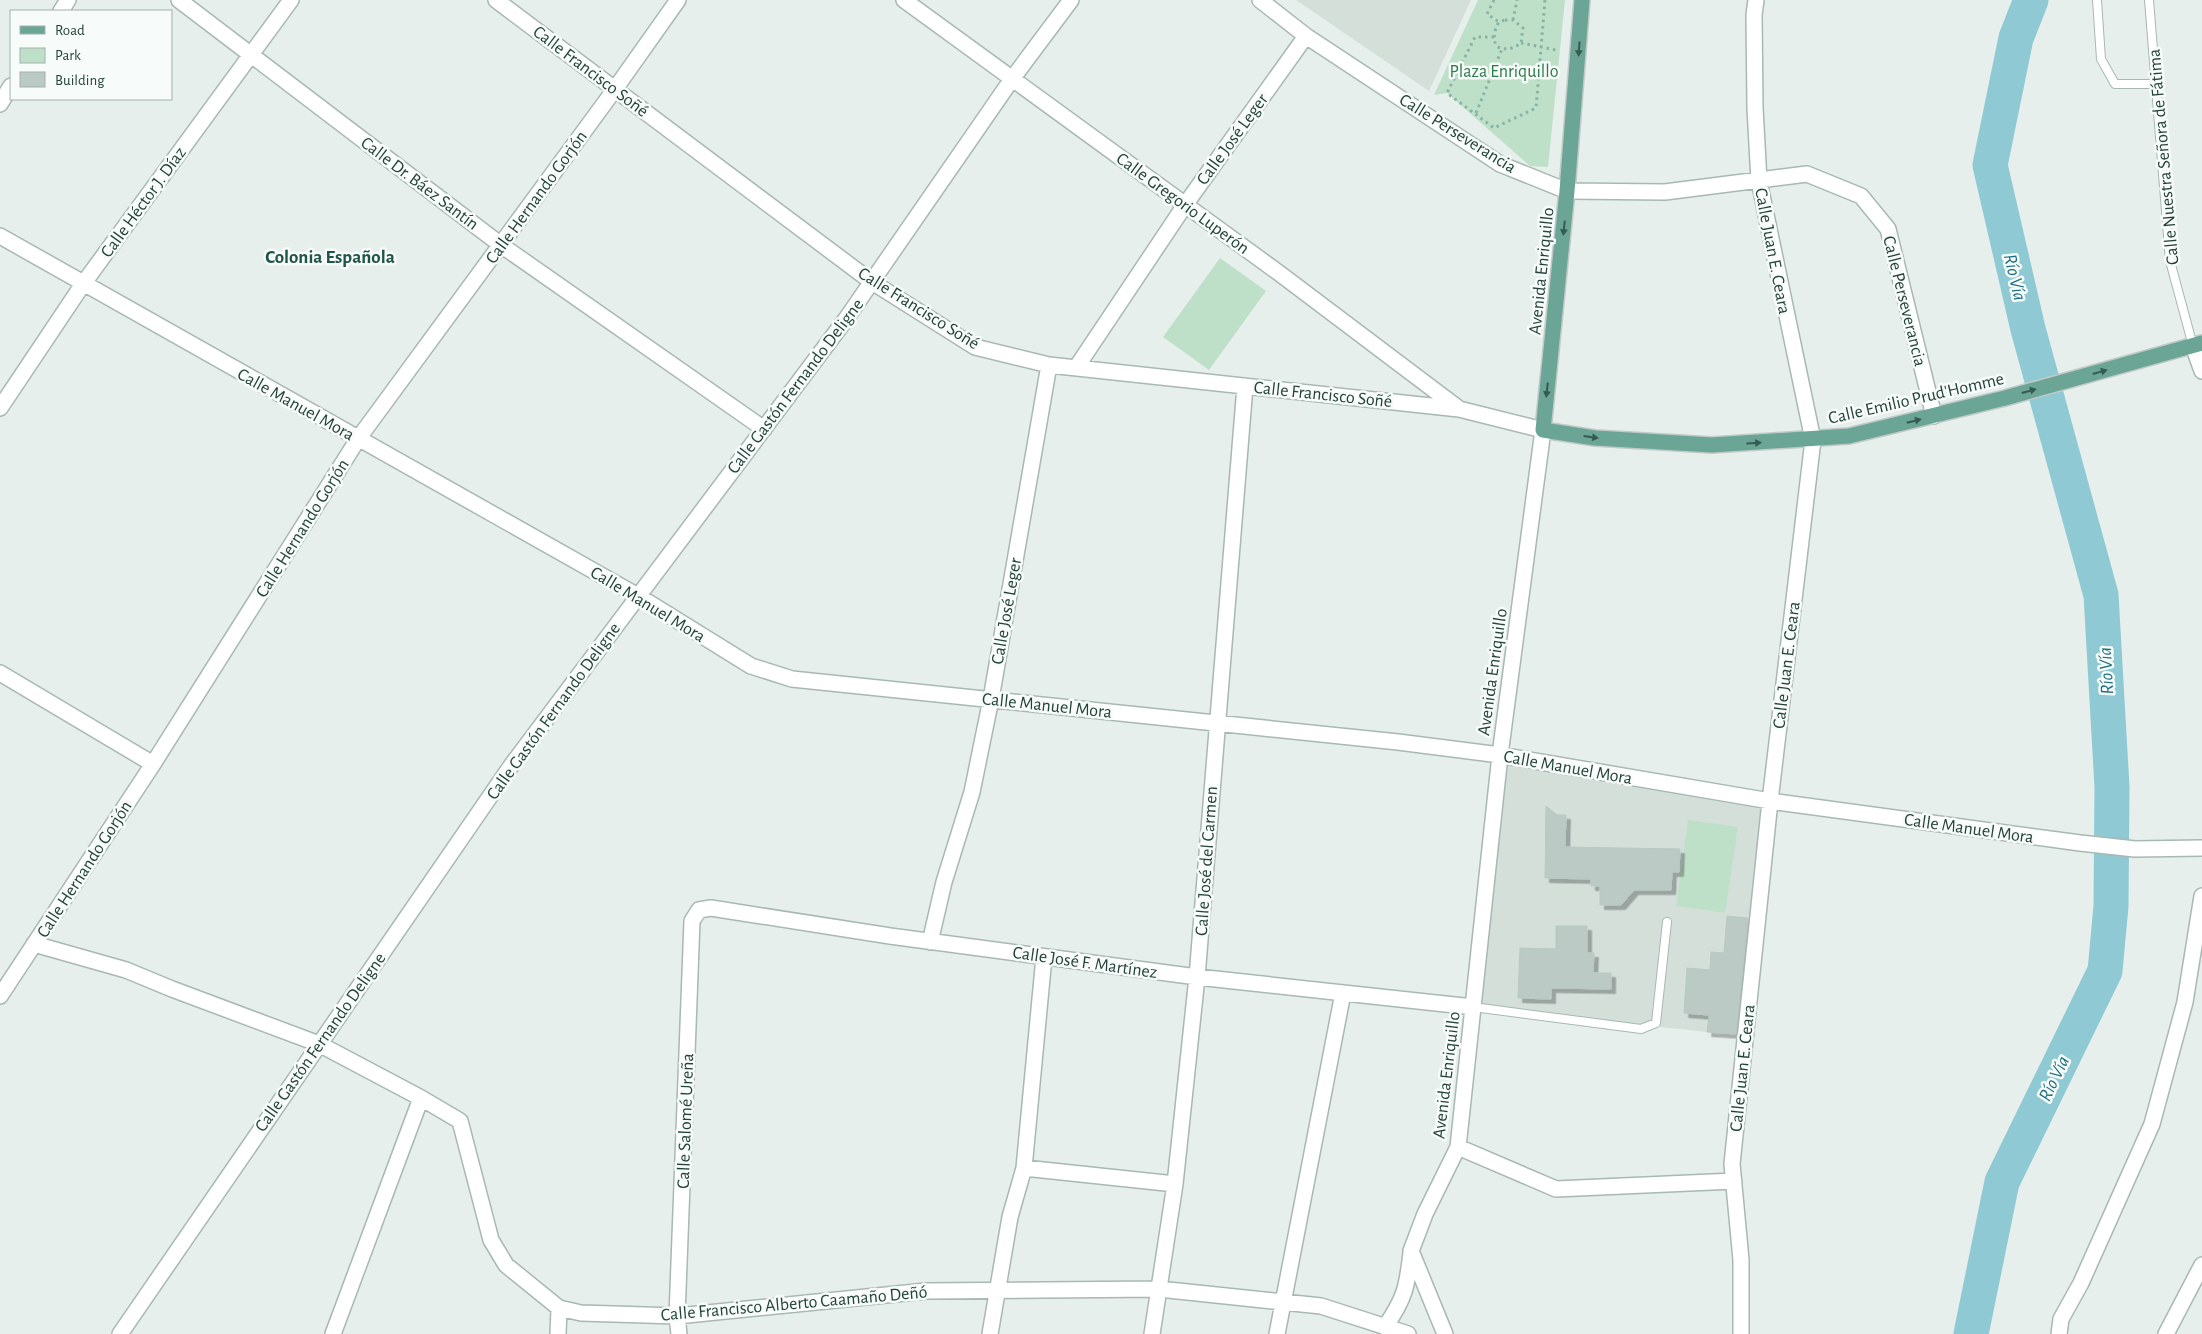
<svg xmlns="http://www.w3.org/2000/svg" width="2202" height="1334" viewBox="0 0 2202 1334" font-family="'Alegreya Sans',sans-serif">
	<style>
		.built { fill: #d4dfda }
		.green { fill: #bfe0c8 }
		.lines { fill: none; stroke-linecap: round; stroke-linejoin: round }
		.river { stroke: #8ec9d4; stroke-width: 35 }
		.building { fill: #bbcac4; stroke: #b8c9c2; filter: url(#shadow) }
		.lane-casing { stroke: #a8b8b2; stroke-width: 10 }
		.street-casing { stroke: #a8b8b2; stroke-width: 18 }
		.primary-casing { stroke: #c2cac8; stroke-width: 18 }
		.path { stroke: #86b3a5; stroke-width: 3; stroke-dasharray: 2.5 4; stroke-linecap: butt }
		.lane { stroke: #fff; stroke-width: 8 }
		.street { stroke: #fff; stroke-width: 15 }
		.primary { stroke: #6aa596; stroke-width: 15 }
		.oneway { fill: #365b51 }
		.labels { text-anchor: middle; stroke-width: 5; stroke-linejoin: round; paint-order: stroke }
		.street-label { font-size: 18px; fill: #24423a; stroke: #f7fbf9 }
		.park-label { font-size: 18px; fill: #2d7a4b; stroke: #f7fbf9 }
		.neighbourhood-label { font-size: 19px; font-weight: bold; fill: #1f5548; stroke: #f7fbf9 }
		.water-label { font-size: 19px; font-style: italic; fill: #1c6f80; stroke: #f7fbf9 }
	</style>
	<defs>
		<filter id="shadow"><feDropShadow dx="4.5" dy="4.5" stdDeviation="0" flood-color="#0004"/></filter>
	</defs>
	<rect width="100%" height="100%" fill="#e6efeb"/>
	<!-- built -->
	<path class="built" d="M1296 0H1471L1429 91Z
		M1500 755 1770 801 1745 1036 1473 1007Z"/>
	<!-- green -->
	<path class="green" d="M1478 0H1565L1548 167 1530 166 1447 93 1434 95Z
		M1220 258 1266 291 1209 370 1163 337Z
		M1688 820 1738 827 1725 913 1676 906Z"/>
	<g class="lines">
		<!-- river -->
		<path class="river" d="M1971 1334 2002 1182 2105 971 2111 906 2112 787 2101 595 2028 329 1990 165 2016 38 2031 0"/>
	</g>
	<!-- building -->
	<path class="building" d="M1546 806 1557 815H1566L1565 847 1680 849 1679 872H1672L1671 890H1634L1621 905H1600V886H1591V879L1545 878Z
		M1727 916 1748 918 1736 1034 1707 1032 1709 1015 1684 1013 1687 968 1710 970 1711 952 1724 953Z
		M1556 926H1587V953H1594L1593 973H1611V989L1551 988V999L1518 998 1520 948 1556 949Z"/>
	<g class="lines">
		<!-- lane casing -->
		<g class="lane-casing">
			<path id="lane" d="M2097 0 2101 59 2115 84H2155
				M2149 0 2170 261 2193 346
				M1473 1007 1641 1029 1656 1023 1667 922"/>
		</g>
		<!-- street casing -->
		<g class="street-casing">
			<path id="street" d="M179 0 501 245 764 429
				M496 0 872 282 975 347 1049 365 1459 409 1543 430 1500 755 1458 1147 1425 1214 1411 1251 1445 1334
				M904 0 1279 273 1458 408
				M1260 0 1306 36 1500 164 1567 191 1665 192 1807 174 1861 196 1888 229 1934 416
				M61 11 68 0
				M0 104 11 86
				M0 236 638 596 751 666 792 679 1398 742 1500 755 1770 801 2080 843 2135 849 2202 848
				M2193 346 2202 371
				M1076 368 1185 205 1306 36
				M0 408 83 284 291 0
				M0 673 153 764
				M930 942 944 882 972 792 991 699 1049 365
				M34 944 126 970 172 989 319 1044 421 1098 460 1121 491 1240 506 1265 559 1308 581 1313 677 1316 926 1291 1159 1289 1321 1306 1408 1334
				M0 996 153 764 358 439 615 89 678 0
				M1458 1147 1556 1189 1734 1181
				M1024 1168 1175 1184
				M1385 1327C1405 1298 1407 1287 1411 1253
				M120 1334 511 766 846 319 1012 79 1071 0
				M333 1334 421 1098
				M558 1334 559 1308
				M679 1334 677 1316 692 921 699 910 711 908 890 936 1197 977 1473 1007
				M990 1334 1010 1217 1024 1168 1044 957
				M1152 1334 1175 1184 1197 977 1245 386
				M1277 1334 1343 993
				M1741 1334V1260L1732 1164 1770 801 1813 440 1759 181 1755 108 1754 15 1756 0
				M2059 1334 2061 1319 2081 1283 2152 1124 2185 1002 2202 896
				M2166 1334 2202 1265"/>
		</g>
		<!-- primary casing -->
		<g class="primary-casing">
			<path id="primary" d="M1582 0 1567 191 1543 430 1595 438 1712 445 1849 436 2005 398 2202 343"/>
		</g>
		<!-- path -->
		<path class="path" d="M1494 0 1487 14 1499 22
			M1505 20H1513L1523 28 1521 43C1513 49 1505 51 1496 46 1493 36 1494 31 1499 22Z
			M1513 20 1517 0
			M1494 37H1475L1447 93 1494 128 1536 108 1545 0
			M1521 43 1556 50
			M1476 113 1502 49"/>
		<!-- lane -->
		<use href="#lane" class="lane"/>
		<!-- street -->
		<use href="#street" class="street"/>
		<!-- primary -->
		<use href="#primary" class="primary"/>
	</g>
	<!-- one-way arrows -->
	<defs><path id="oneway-solid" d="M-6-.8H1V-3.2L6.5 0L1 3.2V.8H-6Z" transform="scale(1.25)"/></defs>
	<g class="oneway">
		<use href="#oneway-solid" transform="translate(1579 49) rotate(94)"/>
		<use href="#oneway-solid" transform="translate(1564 228) rotate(96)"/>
		<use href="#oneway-solid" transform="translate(2100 372) rotate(-16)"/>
		<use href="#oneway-solid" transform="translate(1547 390) rotate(96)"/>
		<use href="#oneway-solid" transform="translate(2029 391) rotate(-15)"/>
		<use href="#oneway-solid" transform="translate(1914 421) rotate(-14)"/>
		<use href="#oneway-solid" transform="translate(1591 437) rotate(8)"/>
		<use href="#oneway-solid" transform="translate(1754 443) rotate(-3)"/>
	</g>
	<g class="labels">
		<!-- street labels -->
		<g class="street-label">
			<text transform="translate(591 71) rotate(37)" y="6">Calle Francisco Soñé</text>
			<text transform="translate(1458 133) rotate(32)" y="6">Calle Perseverancia</text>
			<text transform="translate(1232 139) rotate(-54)" y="6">Calle José Leger</text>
			<text transform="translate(2163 157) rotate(-95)" y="6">Calle Nuestra Señora de Fátima</text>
			<text transform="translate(420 183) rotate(37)" y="6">Calle Dr. Báez Santín</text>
			<text transform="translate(536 197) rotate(-54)" y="6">Calle Hernando Gorjón</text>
			<text transform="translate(143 202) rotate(-54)" y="6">Calle Héctor J. Díaz</text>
			<text transform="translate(1183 203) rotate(36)" y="6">Calle Gregorio Luperón</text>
			<text transform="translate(1773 251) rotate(79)" y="6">Calle Juan E. Ceara</text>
			<text transform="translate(1541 271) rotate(-84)" y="6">Avenida Enriquillo</text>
			<text transform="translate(1905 301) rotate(76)" y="6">Calle Perseverancia</text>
			<text transform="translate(919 308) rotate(32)" y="6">Calle Francisco Soñé</text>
			<text transform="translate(795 386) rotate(-53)" y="6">Calle Gastón Fernando Deligne</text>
			<text transform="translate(1323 394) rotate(6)" y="6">Calle Francisco Soñé</text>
			<text transform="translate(1916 398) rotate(-13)" y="6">Calle Emilio Prud'Homme</text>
			<text transform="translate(296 404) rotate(29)" y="6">Calle Manuel Mora</text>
			<text transform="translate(302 528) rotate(-58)" y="6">Calle Hernando Gorjón</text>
			<text transform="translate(648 604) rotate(31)" y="6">Calle Manuel Mora</text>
			<text transform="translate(1006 611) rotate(-80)" y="6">Calle José Leger</text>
			<text transform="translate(1786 665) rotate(-83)" y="6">Calle Juan E. Ceara</text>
			<text transform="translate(1492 672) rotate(-82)" y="6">Avenida Enriquillo</text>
			<text transform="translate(1047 705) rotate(6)" y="6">Calle Manuel Mora</text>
			<text transform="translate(553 711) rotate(-54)" y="6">Calle Gastón Fernando Deligne</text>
			<text transform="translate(1568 767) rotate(10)" y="6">Calle Manuel Mora</text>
			<text transform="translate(1969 828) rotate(8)" y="6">Calle Manuel Mora</text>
			<text transform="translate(1206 861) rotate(-86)" y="6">Calle José del Carmen</text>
			<text transform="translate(84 869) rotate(-57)" y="6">Calle Hernando Gorjón</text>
			<text transform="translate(1085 962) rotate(8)" y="6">Calle José F. Martínez</text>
			<text transform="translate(320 1042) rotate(-55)" y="6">Calle Gastón Fernando Deligne</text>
			<text transform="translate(1742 1068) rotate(-84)" y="6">Calle Juan E. Ceara</text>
			<text transform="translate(1446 1075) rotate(-83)" y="6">Avenida Enriquillo</text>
			<text transform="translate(685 1121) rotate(-88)" y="6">Calle Salomé Ureña</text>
			<text transform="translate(794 1303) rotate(-5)" y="6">Calle Francisco Alberto Caamaño Deñó</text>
		</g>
		<!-- park labels -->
		<g class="park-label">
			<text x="1504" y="77">Plaza Enriquillo</text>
		</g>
		<!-- neighbourhood labels -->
		<g class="neighbourhood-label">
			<text x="330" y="263">Colonia Española</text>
		</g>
		<!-- water labels -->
		<g class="water-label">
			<text transform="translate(2016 277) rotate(77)" y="7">Río Vía</text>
			<text transform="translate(2105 671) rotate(-93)" y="7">Río Vía</text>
			<text transform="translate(2053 1078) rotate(-64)" y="7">Río Vía</text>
		</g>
	</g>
	<!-- legend -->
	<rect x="10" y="10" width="162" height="90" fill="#f7fbf9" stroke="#a3b1ad"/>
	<rect x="20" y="26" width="25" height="8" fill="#6aa596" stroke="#a3b1ad"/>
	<text x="55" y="35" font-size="15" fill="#24423a">Road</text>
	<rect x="20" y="48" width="25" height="15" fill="#bfe0c8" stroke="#a3b1ad"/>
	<text x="55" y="60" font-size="15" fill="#24423a">Park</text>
	<rect x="20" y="72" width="25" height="15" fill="#bbcac4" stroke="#a3b1ad"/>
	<text x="55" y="85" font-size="15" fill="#24423a">Building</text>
</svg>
